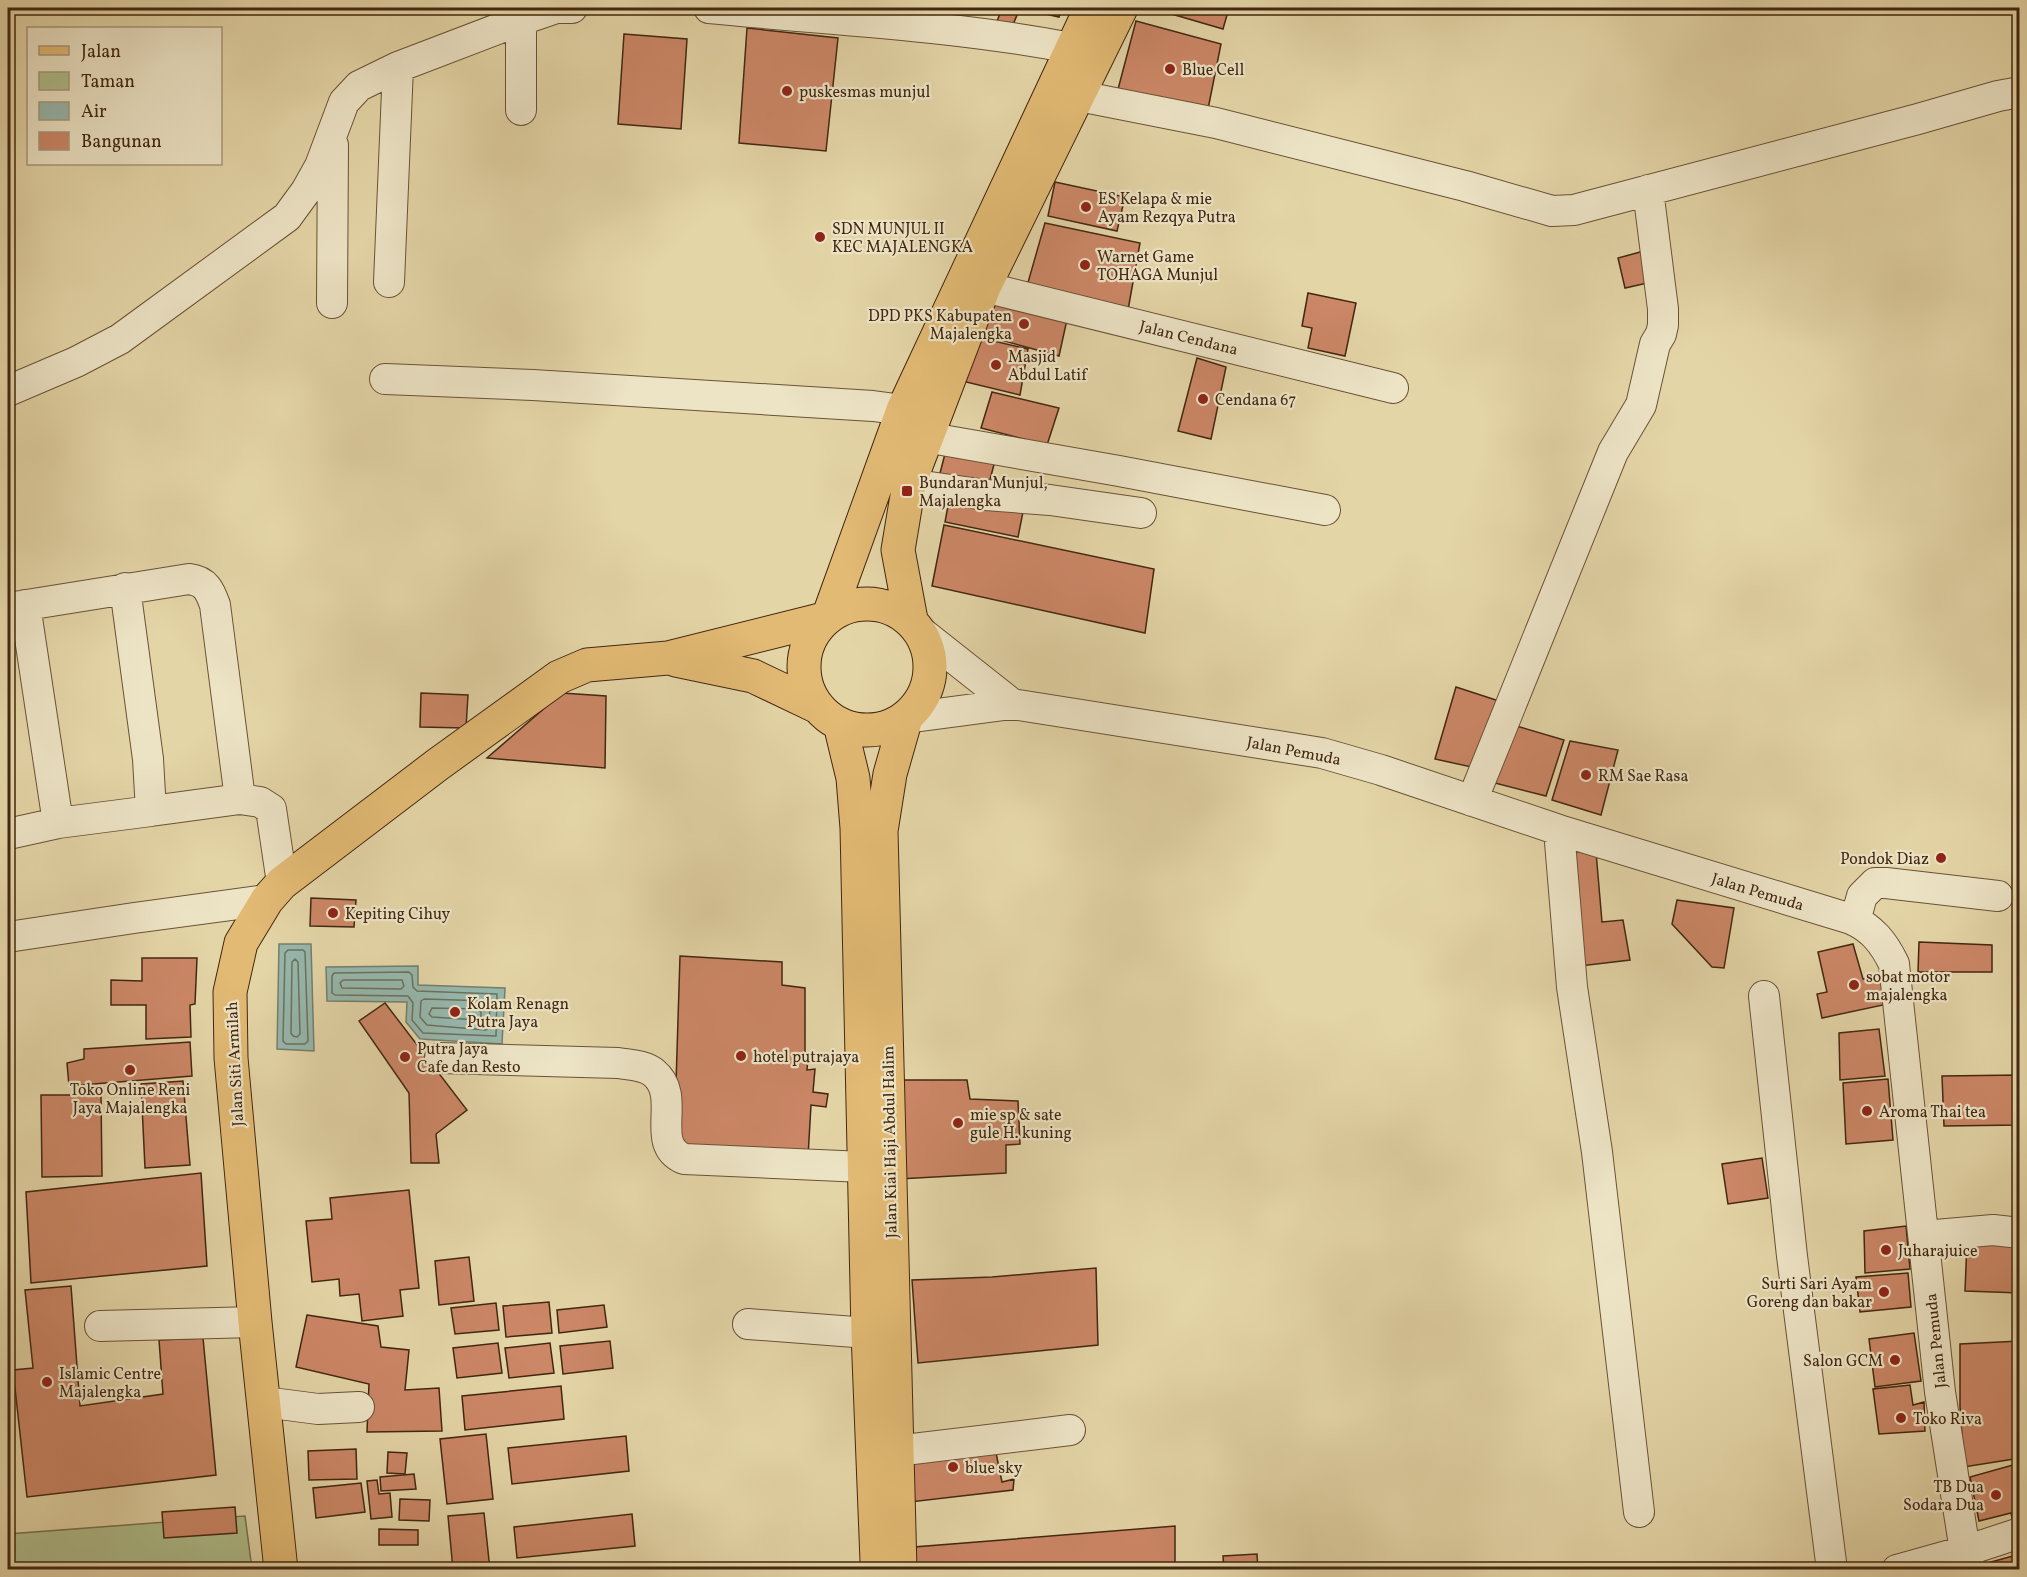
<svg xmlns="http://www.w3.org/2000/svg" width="2027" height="1577" viewBox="0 0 2027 1577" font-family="Vollkorn,serif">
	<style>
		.green { fill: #afbe8b; stroke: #78724e; stroke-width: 1.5 }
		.water { fill: #96b8ad; stroke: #747e6f; stroke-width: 1.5 }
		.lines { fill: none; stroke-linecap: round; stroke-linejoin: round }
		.shore { stroke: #6c705f; stroke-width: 1.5 }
		.building { fill: #cc8767; stroke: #412711; stroke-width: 1.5 }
		.minor-casing { stroke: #6a5236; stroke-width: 32 }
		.major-casing { stroke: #412711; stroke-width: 35 }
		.minor { stroke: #ede4c6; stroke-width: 30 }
		.major { stroke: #e2ba74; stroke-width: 33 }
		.poi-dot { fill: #8f2418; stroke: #ede4c6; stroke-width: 2 }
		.labels { text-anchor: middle; stroke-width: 4.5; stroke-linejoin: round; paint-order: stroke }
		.poi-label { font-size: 16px; fill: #412711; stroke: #ede4c6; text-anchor: start }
		.street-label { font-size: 16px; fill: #412711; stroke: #ede4c6 }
	</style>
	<rect width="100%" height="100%" fill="#e4d5a7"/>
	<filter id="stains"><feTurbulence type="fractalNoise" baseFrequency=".00333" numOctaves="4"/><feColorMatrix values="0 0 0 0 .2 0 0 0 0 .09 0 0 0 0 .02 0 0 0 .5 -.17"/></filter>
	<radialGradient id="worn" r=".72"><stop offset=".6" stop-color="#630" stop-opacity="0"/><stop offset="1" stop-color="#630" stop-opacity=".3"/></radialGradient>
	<!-- green -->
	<path class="green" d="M245 1516 252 1569 8 1570V1534Z"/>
	<!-- water -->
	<path class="water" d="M279 944H311L314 1051 277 1049Z
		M418 966V985L505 988 502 1044 420 1039 406 1022 407 1002 327 1001 326 967Z"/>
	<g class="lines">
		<!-- shore -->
		<path class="shore" d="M288 950H303L305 952 308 1041 305 1044H286L283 1041 285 953Z
			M295 959 298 962 300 1034 297 1037 293 1036 291 1033 292 962Z
			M409 972 412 975 413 987 417 991 497 994 496 1036 423 1033 412 1020 413 1003 408 996 335 995 332 993V976L334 973Z
			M343 980H402L404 986 401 989 342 988 340 983Z
			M424 999 489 1001 490 1003 489 1028 486 1030 427 1025 420 1017 421 1001Z
			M432 1008 479 1009 481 1012V1018L478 1020 432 1017 429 1014Z"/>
	</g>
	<!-- building -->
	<path class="building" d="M1002 8H1062L1059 17 1020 8 1009 34 993 32Z
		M1151 8H1229L1223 29Z
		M1136 21 1221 44 1207 114 1117 93Z
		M747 28 838 38 826 151 739 143Z
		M624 34 687 39 681 129 618 124Z
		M1055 182 1125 197 1117 231 1048 216Z
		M1045 223 1140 243 1128 310 1027 286Z
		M1644 251 1652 282 1625 288 1618 258Z
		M1308 293 1356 303 1345 356 1308 348 1312 328 1302 326Z
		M989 295 1068 315 1059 356 979 334Z
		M977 337 1028 349 1020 395 962 381Z
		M1197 358 1226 367 1211 439 1178 431Z
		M992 392 1059 408 1047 445 981 428Z
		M947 446 996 457 987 491 938 481Z
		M950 495 1024 507 1018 537 945 522Z
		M944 525 1154 569 1145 633 932 586Z
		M1456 687 1502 702 1476 768 1435 759Z
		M421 693 468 695 466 728 420 727Z
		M562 693 606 696 605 768 487 758Z
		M1513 725 1564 740 1546 796 1491 782Z
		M1570 741 1618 750 1601 815 1552 800Z
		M1569 849 1596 852 1602 922 1623 920 1630 960 1580 966Z
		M311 898 356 900 354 927 310 926Z
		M1677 900 1734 908 1724 968 1712 967 1672 924Z
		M1919 942 1992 945V972H1918Z
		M1853 944 1863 979 1882 978 1883 1005 1822 1018 1817 994 1827 992 1818 952Z
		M680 956 782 962V985L805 988V1054L808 1058 807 1070 815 1069 813 1092 828 1094 826 1107 811 1105 808 1157 674 1147Z
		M142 958H197L195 1004 190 1005 191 1037 146 1039V1005H111V980L142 981Z
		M385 1003 467 1110 436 1134 439 1163H411L409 1093 359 1021Z
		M1879 1029 1885 1076 1840 1080 1839 1033Z
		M190 1042 192 1076 69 1086 67 1063 84 1059V1049Z
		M2020 1075V1125L1944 1126 1942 1076Z
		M1888 1079 1893 1140 1846 1144 1843 1083Z
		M897 1080H967L970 1099 1018 1101 1020 1144 1006 1145V1173L899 1179Z
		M183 1081 190 1165 145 1168 141 1084Z
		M41 1095H101L102 1176 42 1177Z
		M1762 1158 1768 1198 1728 1204 1722 1164Z
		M201 1173 207 1266 31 1283 26 1192Z
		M409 1190 419 1288 400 1290 403 1316 362 1321 359 1294 340 1296 339 1279 312 1282 306 1221 332 1219 330 1198Z
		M1906 1226 1910 1269 1865 1273 1864 1231Z
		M1967 1242H2020V1293L1965 1291Z
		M469 1257 474 1301 439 1305 435 1261Z
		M1096 1268 1098 1345 918 1363 912 1280 992 1277Z
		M1908 1273 1911 1307 1860 1312 1856 1277Z
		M71 1286 80 1406 163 1394 159 1340 203 1338 216 1475 27 1497 13 1370 33 1368 25 1290Z
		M549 1302 552 1333 506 1337 503 1306Z
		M496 1303 499 1330 455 1334 451 1308Z
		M604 1305 607 1327 559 1333 557 1310Z
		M307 1315 378 1326 381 1347 409 1350 405 1390 439 1388 442 1431 367 1432 369 1384 296 1367Z
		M1914 1333 1921 1381 1875 1387 1869 1339Z
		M610 1341 613 1368 563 1374 560 1346Z
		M2020 1341V1458L1964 1467 1960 1406V1344Z
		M498 1343 502 1373 457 1378 453 1348Z
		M550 1343 554 1373 509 1378 505 1348Z
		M1910 1385 1913 1405 1924 1402 1925 1431 1879 1434 1873 1389Z
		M561 1386 564 1419 465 1430 462 1396Z
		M486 1434 493 1499 447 1504 440 1439Z
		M626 1436 629 1471 512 1484 508 1448Z
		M995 1448 1002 1482 1014 1479 1013 1490 910 1502 907 1456Z
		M356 1449 357 1479 309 1480 308 1451Z
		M388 1452 407 1453 405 1474 387 1473Z
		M2020 1463V1520L2013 1522 2011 1513 1979 1521 1970 1477Z
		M414 1474 416 1489 381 1491 380 1477Z
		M377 1480 379 1494 390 1493 392 1517 371 1519 367 1481Z
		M361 1483 365 1512 316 1518 313 1488Z
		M400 1499 430 1500 429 1521 399 1520Z
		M235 1507 237 1533 164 1538 162 1512Z
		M484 1513 490 1570H453L448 1516Z
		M632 1514 635 1546 517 1558 514 1527Z
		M1175 1526V1570H916L914 1547Z
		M379 1529 418 1530V1545H379Z
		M1257 1554 1258 1570H1224L1223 1556Z
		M2020 1554V1570H1993L1991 1562Z
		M580 1563 581 1570H521Z"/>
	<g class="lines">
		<!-- minor casing -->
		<g class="minor-casing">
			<path id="minor" d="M709 8C830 20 952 25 1071 48
				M1079 96 1216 123 1465 186 1552 211 1574 210 1589 206 1918 119 1998 96 2020 92
				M521 110V20
				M389 282 398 67
				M984 287 1393 388
				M332 303 333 145
				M385 379 533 385 873 406 903 410
				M8 391 76 362 120 339 287 217 306 191 320 166 344 102 359 86 398 67 521 20 556 8H572
				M925 437 1119 471 1325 510
				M909 484 986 495 1050 500 1141 513
				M125 588 148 759 151 811 240 799
				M25 605 58 823
				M8 608 189 579C206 581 210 591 215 605L240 799 260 802 271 809 282 883
				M921 632 1012 704
				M906 718 1012 704 1322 753 1381 770 1559 830 1851 919C1872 928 1884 943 1894 964L1940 1392 1965 1551 1970 1570
				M1472 801 1613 452 1641 405 1655 344 1661 334 1663 325V309L1648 190
				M1559 830 1572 987 1597 1152 1639 1512
				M8 834 58 823 151 811
				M1855 921 1862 896 1875 883H1886L1998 896
				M8 937 134 918 267 900
				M1764 996 1792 1256 1832 1570
				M440 1058 618 1063C629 1065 645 1065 654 1073 683 1097 648 1144 684 1159L864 1167
				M1924 1236 1993 1230 2020 1233
				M748 1324 868 1333
				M100 1326 255 1322
				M264 1402 318 1409 359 1407
				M896 1451 1070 1430
				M1897 1570 1965 1551 2020 1533"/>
		</g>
		<!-- major casing -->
		<g class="major-casing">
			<path id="major" d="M804 667a63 63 0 1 1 126 0a63 63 0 1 1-126 0Z
				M829 615 903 410 1091 8
				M911 620 898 550 909 484 984 287 1121 8
				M676 660 753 676 818 707
				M840 724 853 778 857 828 868 1333 877 1561
				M281 1570 255 1322 231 1058 230 992 241 943 267 900 282 883 437 765 559 677 587 665 668 658 824 619
				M900 1570 881 831 890 774 906 718"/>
		</g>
		<!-- minor -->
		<use href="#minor" class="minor"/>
		<!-- major -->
		<use href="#major" class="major"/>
	</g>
	<!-- markers -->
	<g class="poi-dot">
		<circle cx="1170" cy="69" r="6"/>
		<circle cx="787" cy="91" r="6"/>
		<circle cx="1086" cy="207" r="6"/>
		<circle cx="820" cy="237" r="6"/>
		<circle cx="1085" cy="265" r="6"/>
		<circle cx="1024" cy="324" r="6"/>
		<circle cx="996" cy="365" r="6"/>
		<circle cx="1203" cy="399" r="6"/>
		<rect x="901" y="485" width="12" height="12" rx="3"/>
		<circle cx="1586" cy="775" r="6"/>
		<circle cx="1941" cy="858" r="6"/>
		<circle cx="333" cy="913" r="6"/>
		<circle cx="1854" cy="985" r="6"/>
		<circle cx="455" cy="1012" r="6"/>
		<circle cx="741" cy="1056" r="6"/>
		<circle cx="405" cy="1057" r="6"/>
		<circle cx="130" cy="1070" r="6"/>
		<circle cx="1867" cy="1111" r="6"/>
		<circle cx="958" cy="1123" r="6"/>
		<circle cx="1886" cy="1250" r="6"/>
		<circle cx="1884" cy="1292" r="6"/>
		<circle cx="1895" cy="1360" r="6"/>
		<circle cx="47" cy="1382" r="6"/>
		<circle cx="1901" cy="1418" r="6"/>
		<circle cx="953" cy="1467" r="6"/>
		<circle cx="1996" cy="1495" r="6"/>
	</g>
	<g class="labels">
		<!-- poi labels -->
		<g class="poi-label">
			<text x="1182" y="75">Blue Cell</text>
			<text x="799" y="97">puskesmas munjul</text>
			<text x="1098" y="204">ES Kelapa &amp; mie<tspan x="1098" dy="18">Ayam Rezqya Putra</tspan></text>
			<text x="832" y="234">SDN MUNJUL II<tspan x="832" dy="18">KEC MAJALENGKA</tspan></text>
			<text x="1097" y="262">Warnet Game<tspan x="1097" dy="18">TOHAGA Munjul</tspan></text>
			<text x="1012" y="321" text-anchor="end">DPD PKS Kabupaten<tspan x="1012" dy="18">Majalengka</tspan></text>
			<text x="1008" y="362">Masjid<tspan x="1008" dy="18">Abdul Latif</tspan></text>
			<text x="1215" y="405">Cendana 67</text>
			<text x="919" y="488">Bundaran Munjul,<tspan x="919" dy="18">Majalengka</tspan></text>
			<text x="1598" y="781">RM Sae Rasa</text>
			<text x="1929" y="864" text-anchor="end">Pondok Diaz</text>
			<text x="345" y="919">Kepiting Cihuy</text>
			<text x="1866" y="982">sobat motor<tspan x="1866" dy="18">majalengka</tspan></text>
			<text x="467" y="1009">Kolam Renagn<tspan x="467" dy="18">Putra Jaya</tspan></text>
			<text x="417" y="1054">Putra Jaya<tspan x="417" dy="18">Cafe dan Resto</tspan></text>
			<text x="753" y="1062">hotel putrajaya</text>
			<text x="130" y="1095" text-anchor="middle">Toko Online Reni<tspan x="130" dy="18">Jaya Majalengka</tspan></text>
			<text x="1879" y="1117">Aroma Thai tea</text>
			<text x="970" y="1120">mie sp &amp; sate<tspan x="970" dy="18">gule H. kuning</tspan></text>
			<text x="1898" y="1256">Juharajuice</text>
			<text x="1872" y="1289" text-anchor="end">Surti Sari Ayam<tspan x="1872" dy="18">Goreng dan bakar</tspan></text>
			<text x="1883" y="1366" text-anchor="end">Salon GCM</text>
			<text x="59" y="1379">Islamic Centre<tspan x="59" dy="18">Majalengka</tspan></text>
			<text x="1913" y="1424">Toko Riva</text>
			<text x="965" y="1473">blue sky</text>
			<text x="1984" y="1492" text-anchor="end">TB Dua<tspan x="1984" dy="18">Sodara Dua</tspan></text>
		</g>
		<!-- street labels -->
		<g class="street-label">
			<text transform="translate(1189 337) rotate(14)" y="6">Jalan Cendana</text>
			<text transform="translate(1294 750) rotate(11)" y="6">Jalan Pemuda</text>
			<text transform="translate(1758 891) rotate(17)" y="6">Jalan Pemuda</text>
			<text transform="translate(234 1064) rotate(-93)" y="6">Jalan Siti Armilah</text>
			<text transform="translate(889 1142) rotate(-91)" y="6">Jalan Kiai Haji Abdul Halim</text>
			<text transform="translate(1935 1341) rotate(-96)" y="6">Jalan Pemuda</text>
		</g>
	</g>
	<!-- margin -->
	<rect width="2027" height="1577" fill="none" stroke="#e4d5a7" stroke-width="30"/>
	<rect x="9" y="9" width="2009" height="1559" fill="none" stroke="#412711" stroke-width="3"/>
	<rect x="15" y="15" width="1997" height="1547" fill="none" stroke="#412711" stroke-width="1.5"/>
	<!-- legend -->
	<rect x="27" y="27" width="195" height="138" fill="#ede4c6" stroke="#a8987e" stroke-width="1.5"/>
	<rect x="39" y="46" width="30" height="9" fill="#e2ba74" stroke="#a8987e" stroke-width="1.5"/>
	<text x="81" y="57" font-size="18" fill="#412711">Jalan</text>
	<rect x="39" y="72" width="30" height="18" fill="#afbe8b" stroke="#a8987e" stroke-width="1.5"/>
	<text x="81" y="87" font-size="18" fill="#412711">Taman</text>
	<rect x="39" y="102" width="30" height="18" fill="#96b8ad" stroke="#a8987e" stroke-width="1.5"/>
	<text x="81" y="117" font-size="18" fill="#412711">Air</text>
	<rect x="39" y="132" width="30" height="18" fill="#cc8767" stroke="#a8987e" stroke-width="1.5"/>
	<text x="81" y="147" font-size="18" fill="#412711">Bangunan</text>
	<rect width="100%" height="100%" filter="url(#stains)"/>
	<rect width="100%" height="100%" fill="url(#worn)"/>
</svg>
